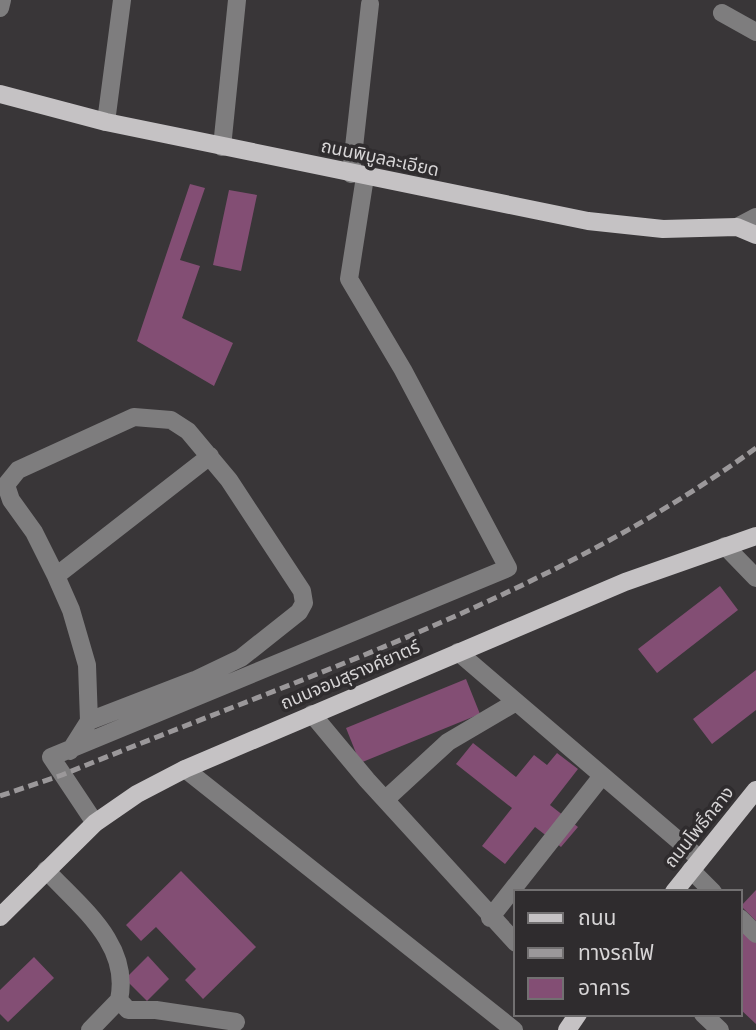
<svg xmlns="http://www.w3.org/2000/svg" width="756" height="1030" viewBox="0 0 756 1030" font-family="Figtree,'Noto Sans Thai',sans-serif">
	<style>
		.building { fill: #834e74 }
		.lines { fill: none; stroke-linecap: round; stroke-linejoin: round }
		.minor { stroke: #7e7d7e; stroke-width: 18 }
		.major { stroke: #c5c2c4; stroke-width: 18 }
		.rail { stroke: #9b989a; stroke-width: 5; stroke-dasharray: 10 5; stroke-linecap: butt }
		.labels { text-anchor: middle; stroke-width: 7; stroke-linejoin: round; paint-order: stroke }
		.street-label { font-size: 18px; fill: #d7d5d6; stroke: #2f2c2e }
	</style>
	<rect width="100%" height="100%" fill="#393638"/>
	<!-- building -->
	<path class="building" d="M190 184 205 188 180 260 200 266 182 318 233 343 214 386 137 341Z
		M229 190 257 195 241 271 213 265Z
		M720 586 738 610 657 673 638 649Z
		M756 670V710L712 744 693 719Z
		M466 679 480 714 360 763 346 728Z
		M473 743 516 777 534 755 547 765 557 753 578 769 550 805 578 827 561 847 535 827 505 864 482 846 512 808 456 764Z
		M181 871 256 947 203 999 185 980 196 969 156 927 141 941 126 925Z
		M756 890V921L741 906Z
		M744 931 756 943V1024L740 1009V935Z
		M148 956 169 979 147 1001 125 979Z
		M34 957 54 978 8 1022 0 1014V990Z"/>
	<g class="lines">
		<!-- minor -->
		<path class="minor" d="M0 8 2 0
			M722 13 756 32
			M106 122 122 0
			M222 147 237 0
			M351 174 370 4
			M737 227 756 217
			M725 546 756 578
			M56 576 210 456
			M458 652 700 859
			M312 714 367 780 516 943
			M70 751 89 721 87 665 71 610 56 576 34 532 11 500 6 485 18 470 134 417 171 420 188 431 229 480 302 591 304 603 299 612 241 658 195 680 89 721
			M185 769 514 1030
			M386 799 448 742 516 702
			M95 823 51 757 508 568 403 370 349 279 365 177
			M46 870C80 907 131 944 119 1000L128 1010H156L236 1022
			M691 870 713 892
			M490 918 602 776
			M740 918 756 934
			M703 1014 720 1030
			M90 1030 119 1000"/>
		<!-- major -->
		<path class="major" d="M0 94 106 122 588 221 663 229 737 227 756 235
			M674 892 756 790
			M0 917 95 823 137 794 185 769 625 582 756 536
			M567 1030 578 1014"/>
		<!-- rail -->
		<path class="rail" d="M0 796 62 775C298 678 548 599 756 448"/>
	</g>
	<g class="labels">
		<!-- street labels -->
		<g class="street-label">
			<text transform="translate(380 158) rotate(12)" y="6">ถนนพิบูลละเอียด</text>
			<text transform="translate(350 675) rotate(-23)" y="6">ถนนจอมสุรางค์ยาตร์</text>
			<text transform="translate(699 827) rotate(-51)" y="6">ถนนโพธิ์กลาง</text>
		</g>
	</g>
	<!-- legend -->
	<rect x="514" y="890" width="228" height="126" fill="#2f2c2e" stroke="#727071" stroke-width="2"/>
	<rect x="528" y="913" width="35" height="10" fill="#c5c2c4" stroke="#727071" stroke-width="2"/>
	<text x="578" y="925" font-size="21" fill="#d7d5d6">ถนน</text>
	<rect x="528" y="948" width="35" height="10" fill="#9b989a" stroke="#727071" stroke-width="2"/>
	<text x="578" y="960" font-size="21" fill="#d7d5d6">ทางรถไฟ</text>
	<rect x="528" y="978" width="35" height="21" fill="#834e74" stroke="#727071" stroke-width="2"/>
	<text x="578" y="995" font-size="21" fill="#d7d5d6">อาคาร</text>
</svg>
